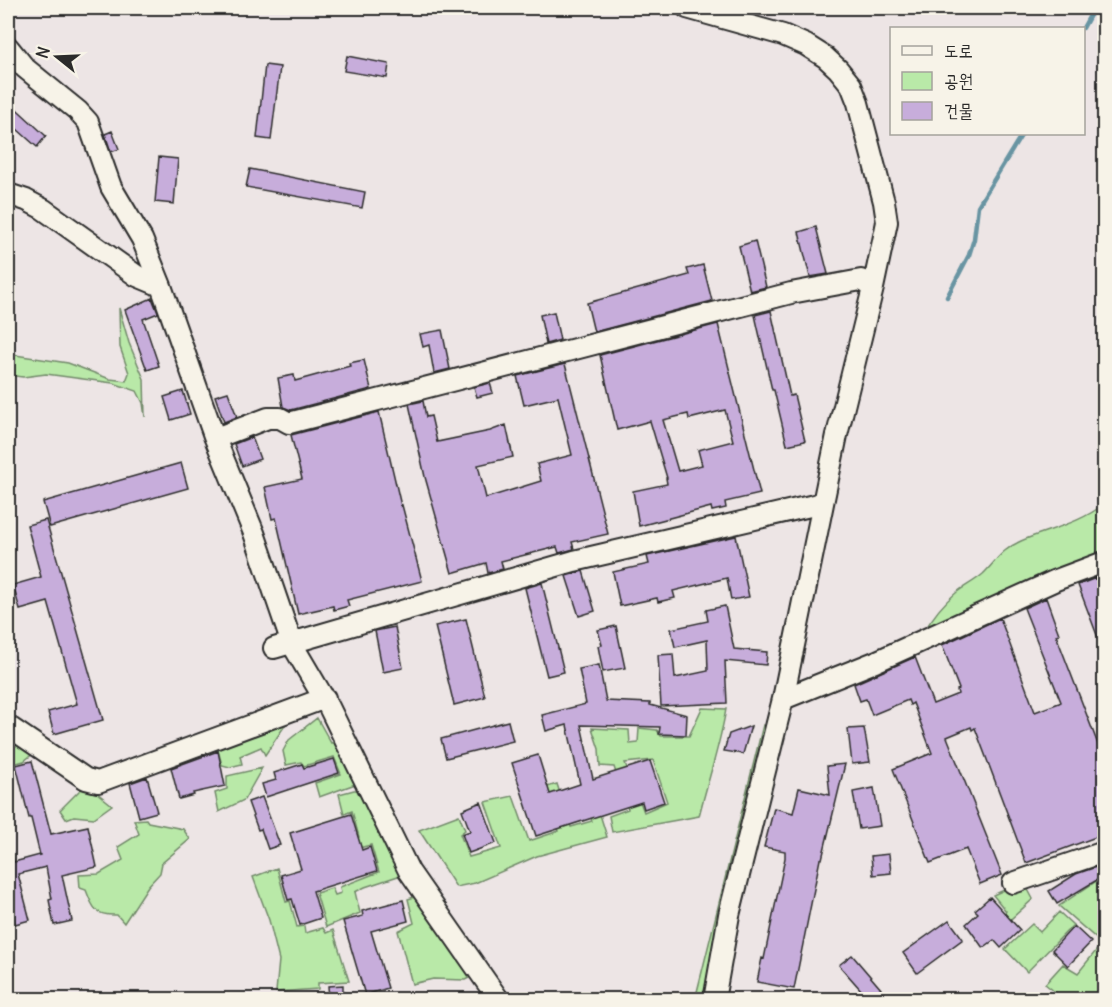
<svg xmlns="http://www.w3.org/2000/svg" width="1112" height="1007" viewBox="0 0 1112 1007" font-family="Delius,'Poor Story',sans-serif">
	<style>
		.green { fill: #b9e9a8; stroke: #728a6a; stroke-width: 1.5; fill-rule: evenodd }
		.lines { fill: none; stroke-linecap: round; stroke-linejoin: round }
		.stream { stroke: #6894a2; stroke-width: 4.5 }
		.building { fill: #c7addb; stroke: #2b2b2b; stroke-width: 1.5; fill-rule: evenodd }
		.minor-casing { stroke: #2b2b2b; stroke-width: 24 }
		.minor { stroke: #f7f3e8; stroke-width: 20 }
	</style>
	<rect width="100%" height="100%" fill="#ede5e5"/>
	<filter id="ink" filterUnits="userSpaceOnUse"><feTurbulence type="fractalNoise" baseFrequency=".0167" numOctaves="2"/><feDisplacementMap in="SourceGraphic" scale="12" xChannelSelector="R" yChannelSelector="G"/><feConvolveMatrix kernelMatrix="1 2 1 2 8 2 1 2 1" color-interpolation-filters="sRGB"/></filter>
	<g filter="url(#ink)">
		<!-- green -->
		<path class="green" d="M119 308 129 343 144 379 145 417 143 403 137 391 113 383 46 374 23 377 8 375V355H15L68 363 110 379 126 381 129 373 120 347Z
			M1104 504V557L922 635C931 619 942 604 957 592 965 586 975 581 983 574 997 560 1001 550 1021 541 1049 529 1079 524 1104 504Z
			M702 708 726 709C720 745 708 780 699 816L612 832 609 816 628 809 614 767 600 766 599 749 592 728 629 730 630 744 638 743 639 728 657 730 661 736H689ZM653 760 667 802 644 812 625 763Z
			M290 718 265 755 261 747 240 756 242 764 230 767 222 765 216 743Z
			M317 718 331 743 341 739 361 782 319 797 315 783 341 774 334 757 304 766 301 762 286 765 283 751 289 740Z
			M763 725 771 727 709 999 695 1000Z
			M12 734 35 752 24 761 13 764 8 751V739Z
			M262 768 244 800 219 812 215 793 227 789V776Z
			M580 779H589L607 837 537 856 475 883 456 887 419 830 459 815 465 830 460 834 469 857 501 848 485 802 513 796 529 841 559 831 544 788 557 784 571 827 592 821Z
			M86 784 112 805 94 818 74 816 66 819 60 810Z
			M354 790H364L404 874 365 887 355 892 360 913 326 927 316 893 332 888 335 895 341 893 340 887 379 872 371 845 359 848 357 838 359 837 352 811 344 814 339 794Z
			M146 819 148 822 183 829 190 839 162 863 160 873 148 886 124 923 117 915C96 916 93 909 86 890L80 888 79 875 99 874 123 860 118 847 139 834 134 820Z
			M277 868 286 902 290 901 297 927 304 926 305 933 323 928 326 933 333 930 349 981 318 983V989L276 992 279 960 269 920 253 877Z
			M1104 876V942L1098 940 1059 906Z
			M1025 884 1033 899 991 937 988 932 1006 911 993 895 1013 886Z
			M421 895 473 976 465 980 433 979 412 984 398 931 414 923 408 899Z
			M1059 912 1073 925 1027 972 1005 949 1032 924 1040 932Z
			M1100 946 1104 949V992L1101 999H1064L1045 984 1063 964 1078 973Z"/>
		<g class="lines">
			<!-- stream -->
			<path class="stream" d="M1103 8 1104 16
				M1083 28 1094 8
				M947 297 969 255 974 239 978 206 1022 134"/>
		</g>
		<!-- building -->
		<path class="building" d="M347 56 389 64 387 78 344 71Z
			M265 65 280 67 271 140 257 138Z
			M8 101 46 136 37 147 8 121Z
			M112 131 119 149 111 152 105 134Z
			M159 157 178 159 174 204 155 202Z
			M250 169 365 192 362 208 246 187Z
			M816 227 828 274 810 277 799 232Z
			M755 241 766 287 750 291 739 246Z
			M703 265 712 301 594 332 587 303 689 275 687 269Z
			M152 298 158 313 143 319 159 366 147 370 125 310Z
			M771 311 790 396 794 395 805 441 787 445 774 390H772L755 315Z
			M554 312 560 340 546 344 540 315Z
			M718 324 760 494 725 502 726 508 712 511 711 507 639 526 633 491 667 484 666 478H667L650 421 617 430 600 355ZM725 410 733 441 698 450 702 465 678 471 663 420 688 414 689 419Z
			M442 330 450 369 434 373 429 345 423 347 420 334Z
			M364 360 371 389 291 410 283 407 278 378 294 375 295 381 350 366 349 363Z
			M565 364 608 534 572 542 574 549 559 553 557 547 501 561 503 569 488 573 486 563 452 573 425 477 409 404 423 401 426 417 431 416 437 442 490 431 506 425 513 457 478 465 486 498 541 481 537 464 572 455 558 397 524 405 517 376Z
			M490 383 493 393 477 397 474 387Z
			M183 391 190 414 171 420 164 397Z
			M228 392 237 417 224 422 215 396Z
			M379 412 401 506 402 505 422 581 347 600 349 606 334 610 333 606 298 614 276 518 272 519 265 487 302 479 291 435Z
			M252 437 260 459 242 466 234 444Z
			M181 463 188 488 50 527 43 502Z
			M46 520 103 720 54 734 48 712 77 704 48 602 20 610 13 585 41 577 27 525Z
			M736 536 749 597 731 600 727 578 673 591 675 598 658 602 657 598 620 606 613 572 649 564 647 556Z
			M583 571 595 611 579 616 566 576Z
			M1096 578 1104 601 1103 651 1078 585Z
			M542 583 564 672 547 676 525 588Z
			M1046 598 1059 634 1056 635 1104 760V834L1026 863 975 728 972 730 971 727 947 737 1002 875 980 884 966 849 930 863 893 769 932 753 913 703 910 705 908 700 872 715 866 699 860 701 854 684 915 657 933 704 958 694 957 690 959 689 942 645 1000 618 1035 712 1059 703 1061 702 1024 608Z
			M725 606 734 649 767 652 766 665 725 661 727 703 661 706 658 655 673 654 675 678 708 671 707 640 675 647 671 629 708 621 706 610Z
			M466 619 485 697 454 705 435 626Z
			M616 626 625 668 603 672 598 646 602 645 598 630Z
			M395 627 403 668 383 672 375 631Z
			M599 665 606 701 650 703V705L687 715 686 735 659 734 660 727 581 725 593 779 650 761 664 802 644 809 642 802 536 836 512 763 538 755 550 794 580 784 567 725 546 731 542 715 586 704 579 669Z
			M508 721 513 741 446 758 441 739Z
			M751 726 743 754 724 751 729 734Z
			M864 728 870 762 852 764 848 729Z
			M218 751 225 786 193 793 194 795 179 799 171 768Z
			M334 759 339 773 266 797 262 784 276 780 274 773 302 764 304 768Z
			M32 761 51 834 88 826 97 867 62 875 72 921 54 925 49 900 52 899 46 867 18 874 30 920 15 924 8 894V852H12L14 862 40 855 31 818H29L16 765Z
			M845 764 822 859H820L794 989 757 982 762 958 764 959 785 858V851L764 847 774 808 793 813 799 788 830 795 827 766Z
			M147 777 157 812 139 817 130 783Z
			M874 788 880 826 859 829 853 792Z
			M262 797 280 845 268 849 261 829 258 830 248 802Z
			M481 802 496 843 469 853 462 834 470 831 462 810Z
			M351 814 362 850 370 847 377 871 313 891 321 918 300 925 292 899 288 900 281 875 301 869 290 833Z
			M889 854 891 873 873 875 871 856Z
			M1096 867 1102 877 1057 904 1049 891 1076 874Z
			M990 897 1020 930 1001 948 994 940 983 948 966 924 978 913 975 910Z
			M403 900 408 921 371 931 388 988 365 995 343 921 363 916 362 911Z
			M949 920 963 939 917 973 903 953Z
			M1074 926 1091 942 1068 966 1052 950Z
			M852 955 881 989 869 999 839 965Z
			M343 985V999H329L328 986Z"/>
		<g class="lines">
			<!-- minor casing -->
			<g class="minor-casing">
				<path id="minor" d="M687 8 783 35 806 45 825 57 838 69 851 85 858 103 884 202 887 222 873 288 837 435 783 699 729 915 714 1000
					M8 47 25 68 78 111 88 122 111 187 142 239 161 286
					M8 194 26 200 43 209 137 276 161 286 214 436 254 533 292 644 329 707 409 871 499 1000
					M214 436H221L268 418H280L289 423 791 293 861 280 873 288
					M274 648 574 561 823 503
					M783 699 875 662 1056 580 1104 562
					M8 726 86 779 98 782 325 698
					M1013 883 1104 852"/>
			</g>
			<!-- minor -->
			<use href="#minor" class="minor"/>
		</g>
	</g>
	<!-- margin -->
	<rect width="1112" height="1007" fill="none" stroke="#f7f3e8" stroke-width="30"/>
	<rect x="15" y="15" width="1082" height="977" fill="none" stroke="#2b2b2b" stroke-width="2" filter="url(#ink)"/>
	<!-- legend -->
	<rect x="890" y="27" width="195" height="108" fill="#f7f3e8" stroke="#a5a39c" stroke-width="1.5"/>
	<rect x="902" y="46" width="30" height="9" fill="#f7f3e8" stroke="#a5a39c" stroke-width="1.5"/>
	<text x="944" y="57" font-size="18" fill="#2b2b2b">도로</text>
	<rect x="902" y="72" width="30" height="18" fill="#b9e9a8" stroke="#a5a39c" stroke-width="1.5"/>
	<text x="944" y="87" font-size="18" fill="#2b2b2b">공원</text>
	<rect x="902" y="102" width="30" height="18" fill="#c7addb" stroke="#a5a39c" stroke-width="1.5"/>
	<text x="944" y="117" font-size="18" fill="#2b2b2b">건물</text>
	<!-- north arrow -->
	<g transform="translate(57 57) rotate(288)" stroke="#f7f3e8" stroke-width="4.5" paint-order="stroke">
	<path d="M0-4.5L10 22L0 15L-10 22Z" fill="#2b2b2b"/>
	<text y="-9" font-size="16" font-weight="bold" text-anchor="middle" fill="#2b2b2b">N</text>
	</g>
</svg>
